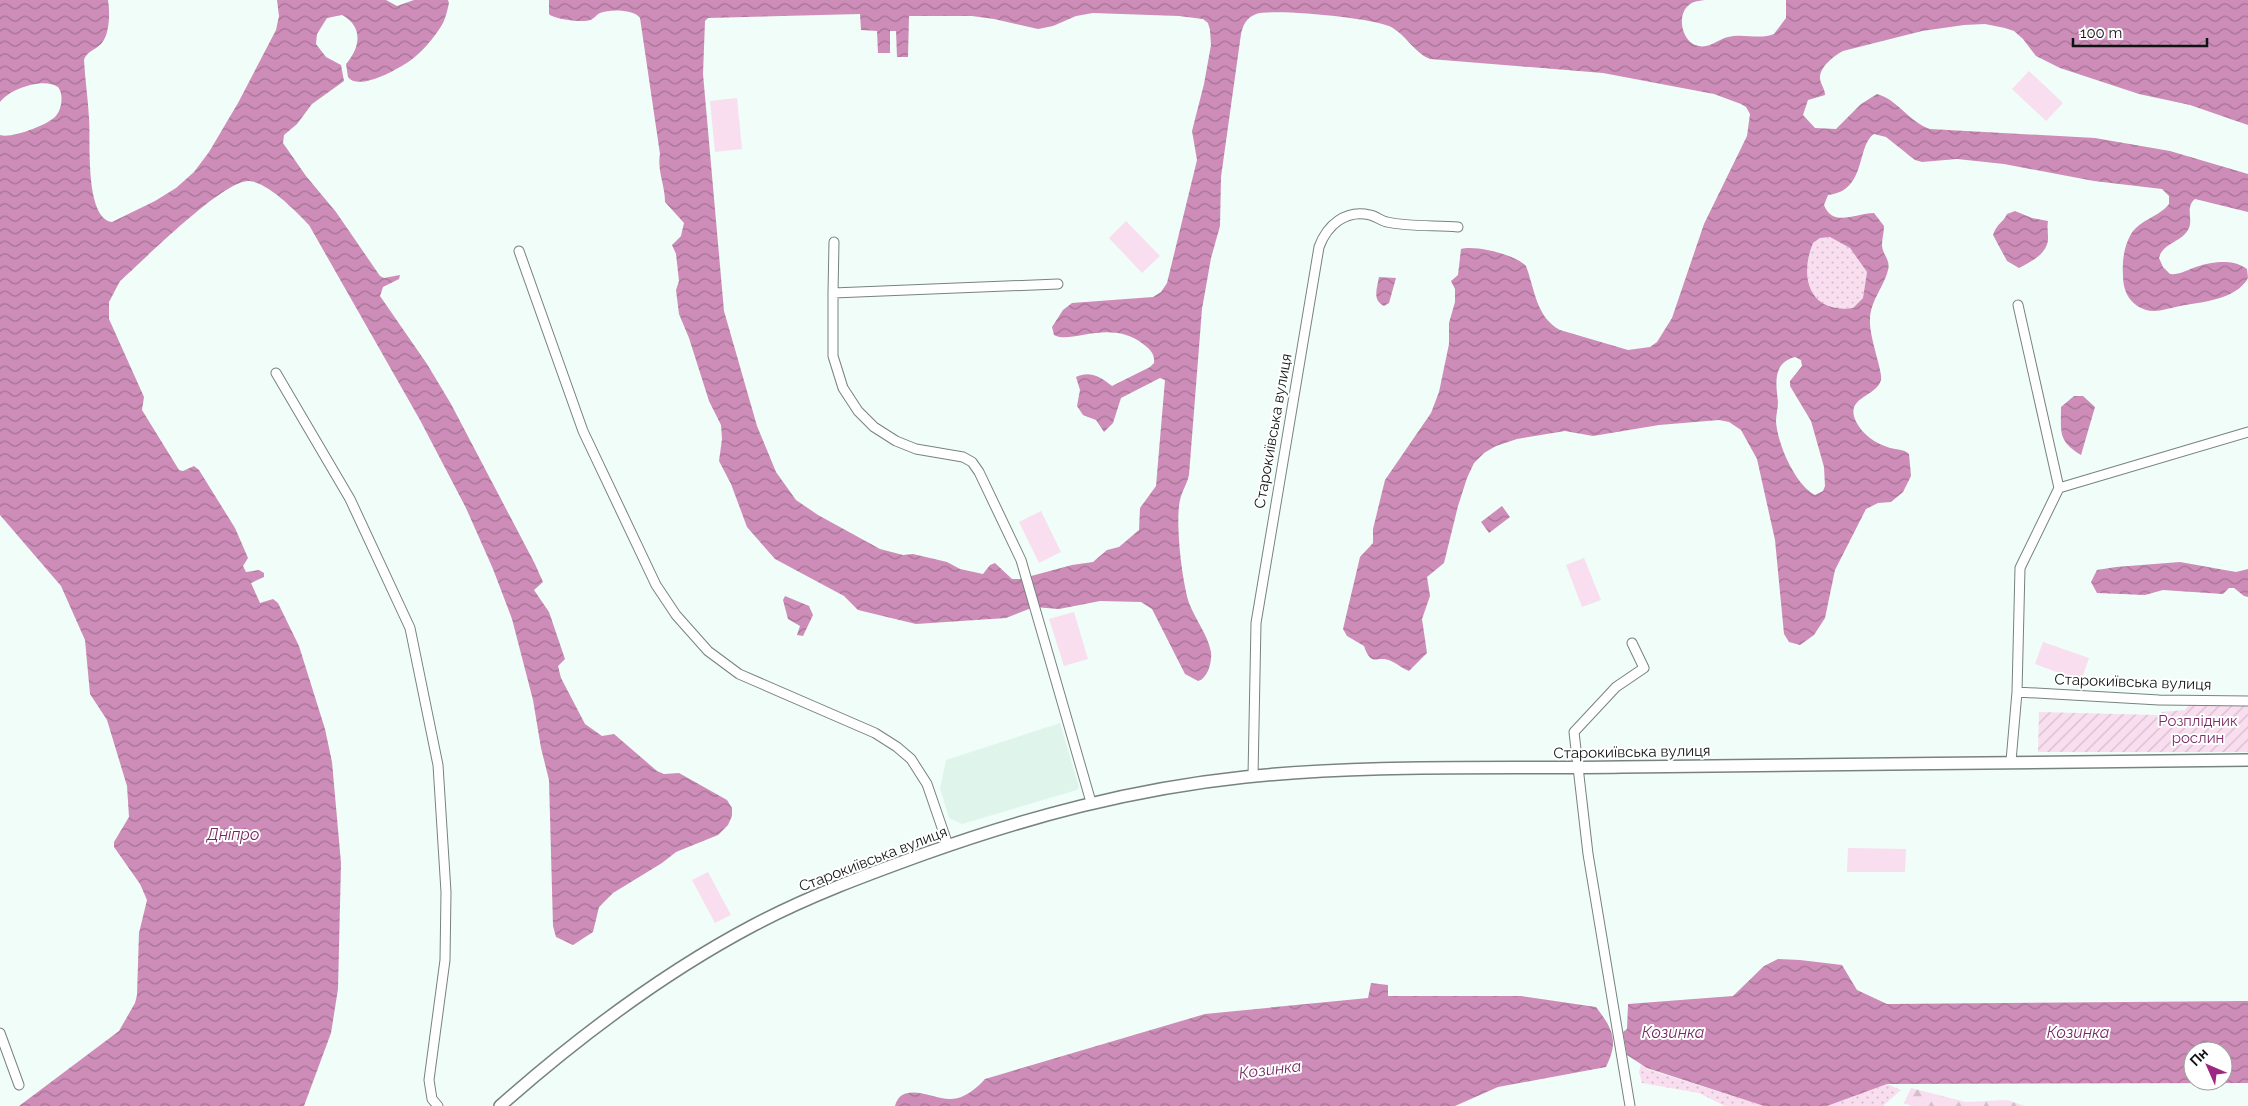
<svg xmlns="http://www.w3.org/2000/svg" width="2248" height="1106" viewBox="0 0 2248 1106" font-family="Raleway,sans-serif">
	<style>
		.built { fill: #dff5eb }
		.grass { fill: url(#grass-dots) }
		.forest { fill: url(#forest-firs) }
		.park { fill: #f9deef }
		.garden { fill: url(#garden-furrows) }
		.water { fill: url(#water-waves); fill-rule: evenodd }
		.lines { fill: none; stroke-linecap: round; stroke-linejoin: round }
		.minor-casing { stroke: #77837e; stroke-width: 11 }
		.tertiary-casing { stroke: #77837e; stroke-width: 14 }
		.minor { stroke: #fff; stroke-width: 9 }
		.tertiary { stroke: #fff; stroke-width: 11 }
		.labels { text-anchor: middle; stroke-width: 4; stroke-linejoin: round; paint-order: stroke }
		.street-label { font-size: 15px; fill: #0f1412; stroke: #fff }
		.park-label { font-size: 15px; fill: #792d65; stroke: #fff }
		.water-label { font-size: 16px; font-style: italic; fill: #742860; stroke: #fff }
	</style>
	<defs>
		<pattern id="grass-dots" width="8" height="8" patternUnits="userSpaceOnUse" patternTransform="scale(1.25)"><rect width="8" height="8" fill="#f9deef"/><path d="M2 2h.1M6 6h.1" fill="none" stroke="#d4becc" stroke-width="1.8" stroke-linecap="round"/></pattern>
		<pattern id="forest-firs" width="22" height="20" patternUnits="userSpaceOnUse" patternTransform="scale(1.25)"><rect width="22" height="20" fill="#f9deef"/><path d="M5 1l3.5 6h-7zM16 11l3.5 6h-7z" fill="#d4becc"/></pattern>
		<pattern id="garden-furrows" width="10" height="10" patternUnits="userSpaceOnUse" patternTransform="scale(1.25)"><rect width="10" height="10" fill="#f9deef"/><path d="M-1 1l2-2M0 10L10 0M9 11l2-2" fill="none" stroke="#d4becc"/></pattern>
		<pattern id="water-waves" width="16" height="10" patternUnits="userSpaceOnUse" patternTransform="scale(1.25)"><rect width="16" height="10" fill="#cd8db8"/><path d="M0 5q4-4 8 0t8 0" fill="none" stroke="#a57294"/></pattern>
	</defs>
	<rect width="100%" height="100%" fill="#f0fdf8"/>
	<!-- built -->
	<path class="built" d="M1060 723 1079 787 1077 790 962 824 949 818 940 788 946 760Z"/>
	<!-- grass -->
	<path class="grass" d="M1830 237 1850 248 1867 272 1863 298 1853 308C1809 314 1799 277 1813 243L1820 238Z
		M1642 1060 1647 1069 1764 1106H1725L1699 1093 1642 1083 1639 1072Z
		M1887 1084 1901 1090 1883 1106H1827Z"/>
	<!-- forest -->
	<path class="forest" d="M1911 1088 1966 1102 2007 1100 2025 1106H1912L1904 1103Z"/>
	<!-- park -->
	<path class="park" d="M2029 71 2063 103 2046 121 2012 89Z
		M737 98 742 149 715 152 710 101Z
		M1126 221 1160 256 1142 273 1109 238Z
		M1041 511 1061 552 1039 563 1019 522Z
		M1584 558 1601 600 1582 607 1566 565Z
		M1074 612 1088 659 1064 666 1049 619Z
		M2043 642 2089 658 2081 681 2035 664Z
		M1848 848 1906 849 1905 872H1847Z
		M708 872 731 915 715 923 692 880Z"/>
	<!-- garden -->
	<path class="garden" d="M2189 705 2248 706V752H2038L2039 712 2158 715 2162 712 2185 710Z"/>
	<!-- water -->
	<path class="water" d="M0 0H108C110 12 110 35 101 44 95 50 86 52 84 60 85 79 88 99 89 118 91 139 84 218 112 222L155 201 176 188 194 172 209 152 238 103 276 30 279 16 277 0H386L397 6 414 0H448L449 3C447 12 445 21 440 28 432 40 422 52 411 60 400 68 359 92 348 77L346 64C360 48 364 27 342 15L327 18 317 34 316 44 326 57 341 65 344 81 312 104 297 124 284 135 283 143 306 176 336 212 380 276 384 278 400 275 399 279 383 287 380 296 427 364 451 404 535 564 543 582 534 590 549 612 565 659 558 666 561 678 585 724 602 736 614 734 657 771 664 774 679 773 727 800 732 808V816L728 825 718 835 676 852 662 863 613 893 599 907 593 932 573 945 556 937 553 926 549 780 541 748 533 700 512 619 493 569 466 508 420 420 309 225C297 212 267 181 248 181 221 182 144 260 120 281L109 302V319L144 397 142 410 179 470 183 471 194 466 199 470 235 528 248 558 243 566 246 572 259 570 264 573V577L251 583 260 603 273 599 278 603 299 646 325 729 332 762 341 863 338 989 331 1033 304 1106H19L119 1031 135 1003 137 995 139 933 147 900 140 884 114 847V842L129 817 127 786 107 720 90 694 85 640 61 586 0 515V135C11 139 47 125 55 117 62 110 64 94 58 87 43 77 10 89 0 102Z
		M549 0H1712C1704 0 1695 0 1689 5 1677 14 1681 39 1695 45 1709 50 1716 40 1728 37 1743 33 1760 40 1774 34L1786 18V0H2248V125L2190 105 2139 94 2060 68 2036 56 2023 39 2014 31 2005 28 1985 24 1964 25 1922 31 1843 51C1834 56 1819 67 1820 79 1821 85 1825 89 1825 95L1808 100 1803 115 1815 128 1836 129 1861 104 1877 94C1897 99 1909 122 1930 129L2095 138 2170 151 2248 174V212L2195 199C2185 207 2193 218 2189 228 2182 243 2163 242 2159 258L2163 267 2170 274C2178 275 2186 271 2193 268 2210 262 2232 258 2247 269L2248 278C2236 300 2201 302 2180 306 2169 308 2157 313 2146 310 2129 304 2123 291 2123 275 2122 261 2124 246 2131 234 2141 219 2159 217 2169 204V196L2162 189 2094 181 2004 164 1957 159 1922 162 1915 160 1886 137 1874 134C1856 146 1867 191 1828 195L1824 205C1833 228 1856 213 1874 213L1884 226C1884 233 1882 238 1882 245 1882 254 1891 260 1888 270 1884 287 1870 301 1870 320 1869 337 1883 372 1881 380 1876 398 1841 397 1858 425 1866 438 1880 446 1895 449 1901 450 1905 450 1909 454L1911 476 1903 492 1891 502 1878 503 1866 509 1835 570 1825 618 1814 635 1800 645 1789 642 1784 634 1775 540 1757 459 1741 430 1729 422 1719 420 1659 425 1593 436 1565 431 1517 439 1496 446 1484 453 1474 463 1467 478 1458 506 1444 563 1427 577 1430 596 1422 619 1427 653 1409 671C1403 669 1398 664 1391 661 1377 654 1372 669 1364 646L1347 636 1343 629 1360 557 1373 543V529L1385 480 1431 413 1439 392 1449 344V323L1455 302V289L1451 281 1458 275 1461 249C1476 245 1516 255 1526 266 1535 290 1536 317 1560 330L1628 350 1650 347 1657 342 1672 318 1704 224 1747 136 1750 114 1746 107 1741 104 1714 94 1603 73 1430 59C1413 52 1406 34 1389 26 1371 18 1274 8 1256 14 1246 18 1243 25 1241 34L1221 177 1220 226 1211 258 1202 309 1189 475C1187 484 1182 491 1180 500 1175 522 1182 581 1189 603 1195 619 1208 635 1211 652 1212 662 1208 678 1198 681L1185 674 1152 609 1141 602 1100 601 1059 609 1034 607 1006 618 916 624 858 610 844 596 775 559 747 527 731 484 719 461 722 439 721 425 709 401 689 338 679 314 676 290 679 281 676 254 672 245 681 236 684 223 665 202C665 185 657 171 660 154L640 18C634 9 609 9 600 13 596 15 594 19 590 20 584 23 553 19 549 14ZM1093 13 1179 16 1203 19 1208 23 1210 30 1211 45 1204 84 1192 131 1197 160 1167 283 1161 292 1153 297 1072 303 1063 310 1052 327 1054 335C1070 345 1110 318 1143 344 1150 349 1155 354 1154 363L1150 367 1112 386C1101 377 1090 370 1076 377L1080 390 1077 406 1083 415 1096 420 1104 432 1113 423 1121 398 1160 378 1165 380 1156 486 1140 508 1139 530 1119 547 1107 550 1093 562 1072 565 1020 579H1012L995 563 990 565 983 574 960 569 947 562 913 554 903 555 880 549 818 515 796 500 776 472 757 426 724 311 703 74 705 21 708 18 860 14 861 30 877 31 878 53H890V31H896L897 57H908L909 16H972L994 19 1038 29 1053 26 1076 16ZM1830 237 1850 248 1867 272 1863 298 1853 308C1809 314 1799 277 1813 243L1820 238ZM1795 357 1801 360 1802 366 1790 381V386L1811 421 1824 467 1825 486 1823 491 1815 495C1795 485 1777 443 1776 421 1776 415 1778 408 1778 402 1776 384 1772 363 1795 357Z
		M2015 211 2032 218 2048 221C2047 227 2048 231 2048 237 2049 253 2032 261 2019 268L2007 261 1993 235C1998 222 2002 224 2007 214Z
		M1379 277 1396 278 1389 303 1384 306C1372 300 1377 289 1379 277Z
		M2074 396H2083L2095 407 2081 455C2058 441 2061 433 2061 407Z
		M1502 506 1510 517 1489 533 1481 522Z
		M2180 562 2236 572 2248 569V597L2244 596 2234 588H2229L2223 594 2163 590 2145 595 2097 593 2091 582 2097 570 2116 567Z
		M785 596 809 606 813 615 803 636 797 635 800 626 788 619 783 600Z
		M1778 959 1800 960 1842 965 1857 990 1887 1004 2248 1001V1083L1887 1084 1827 1106H1764L1647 1068 1627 1055 1623 1032 1627 1029 1628 1004 1733 996 1764 966ZM2193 1051H2223V1081H2193Z
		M1371 983 1388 985V996H1521L1596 1007C1613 1029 1619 1041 1606 1067L1498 1087 1455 1106H895C902 1080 934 1100 951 1099 964 1099 977 1088 985 1079L1205 1014 1368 998Z"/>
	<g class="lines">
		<!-- minor casing -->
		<g class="minor-casing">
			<path id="minor" d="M519 251 583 431 656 585 676 615 708 651 739 674 875 733 897 747 911 759 927 784 948 845
				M1058 284 833 293V356L843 388 858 411 874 427 896 441 916 449 963 457 972 462 979 472 1021 560 1091 802
				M833 293 834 242
				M276 373 350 499 410 628 438 765 446 892 445 960 429 1080 432 1099 438 1106
				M2059 488 2248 432
				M2017 692 2159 700 2248 701
				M2011 761 2017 692 2020 568 2059 488 2018 305
				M1253 776 1256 623 1319 247C1327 225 1346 209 1370 215 1376 216 1381 221 1387 222 1410 227 1435 225 1458 227
				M0 1033 19 1085
				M1630 1106 1588 854 1574 732 1616 687 1644 668 1632 643"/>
		</g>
		<!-- tertiary casing -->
		<g class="tertiary-casing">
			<path id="tertiary" d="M500 1106C577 1038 663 973 754 925 809 896 866 875 924 854 1031 816 1132 789 1245 777 1370 764 1497 769 1622 767 1831 764 2039 763 2248 760"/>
		</g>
		<!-- minor -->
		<use href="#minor" class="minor"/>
		<!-- tertiary -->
		<use href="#tertiary" class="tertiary"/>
	</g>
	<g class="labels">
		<!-- street labels -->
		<g class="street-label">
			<text transform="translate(1273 431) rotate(-80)" y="5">Старокиївська вулиця</text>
			<text transform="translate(2133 682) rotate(2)" y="5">Старокиївська вулиця</text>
			<text transform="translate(1632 752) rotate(-1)" y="5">Старокиївська вулиця</text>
			<text transform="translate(873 859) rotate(-21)" y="5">Старокиївська вулиця</text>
		</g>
		<!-- park labels -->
		<g class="park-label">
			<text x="2198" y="726">Розплідник<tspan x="2198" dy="17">рослин</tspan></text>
		</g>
		<!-- water labels -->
		<g class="water-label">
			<text x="233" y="840">Дніпро</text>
			<text x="1673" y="1038">Козинка</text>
			<text x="2078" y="1038">Козинка</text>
			<text transform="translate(1270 1069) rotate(-7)" y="6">Козинка</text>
		</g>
	</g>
	<!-- north arrow -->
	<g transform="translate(2208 1066) rotate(315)"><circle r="24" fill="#ffffff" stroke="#9fa1a0"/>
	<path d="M0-4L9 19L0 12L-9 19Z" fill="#9c2680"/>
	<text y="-8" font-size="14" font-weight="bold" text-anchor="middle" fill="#0f1412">Пн</text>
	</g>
	<!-- scale -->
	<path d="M2073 38v8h134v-8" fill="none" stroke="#0f1412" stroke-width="2.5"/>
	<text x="2080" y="38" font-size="15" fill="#0f1412" stroke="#ffffff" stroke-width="4" paint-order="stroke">100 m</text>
</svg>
